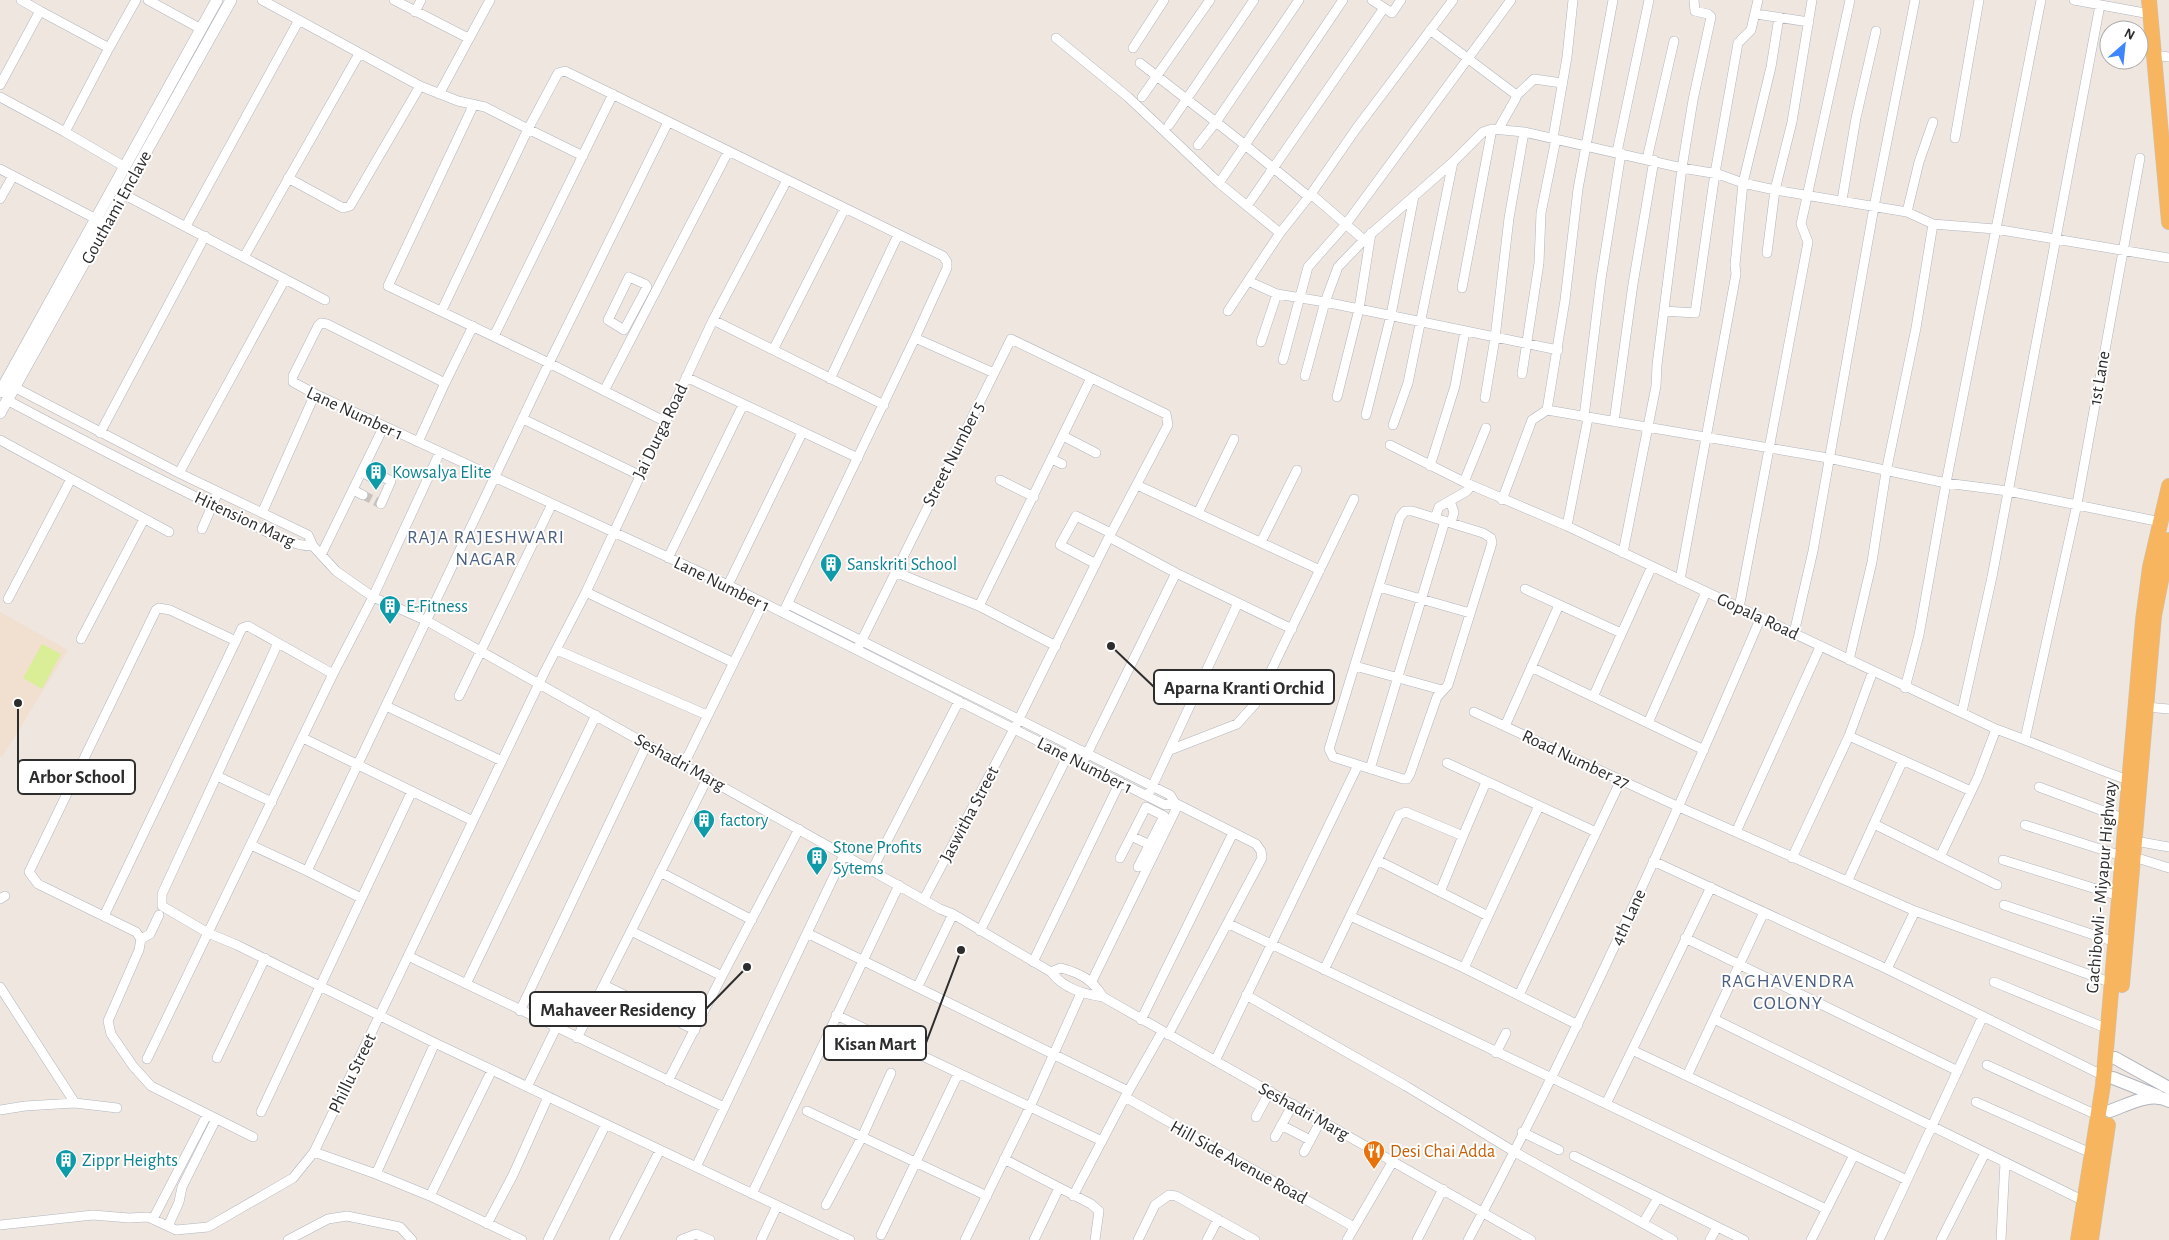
<svg xmlns="http://www.w3.org/2000/svg" width="2169" height="1240" viewBox="0 0 2169 1240" font-family="'Alegreya Sans',sans-serif">
	<style>
		.education { fill: #f1dfcf }
		.pitch { fill: #daee97 }
		.lines { fill: none; stroke-linecap: round; stroke-linejoin: round }
		.minor-tunnel { stroke: #c8c1bc; stroke-width: 9; stroke-dasharray: 9 4.5; stroke-linecap: butt }
		.minor-casing { stroke: #b0b5bd; stroke-width: 10 }
		.tertiary-casing { stroke: #b0b5bd; stroke-width: 12 }
		.secondary-casing { stroke: #b0b5bd; stroke-width: 14 }
		.primary-casing { stroke: #c8c8c8; stroke-width: 16 }
		.minor { stroke: #fff; stroke-width: 9 }
		.tertiary { stroke: #fff; stroke-width: 11 }
		.secondary { stroke: #fff; stroke-width: 12 }
		.primary { stroke: #f6b55e; stroke-width: 15 }
		.labels { text-anchor: middle; stroke-width: 4; stroke-linejoin: round; paint-order: stroke }
		.street-label { font-size: 18px; fill: #2d2d2d; stroke: #fff }
		.culture-label { font-size: 18px; fill: #0d838f; stroke: #fff; text-anchor: start }
		.food-label { font-size: 18px; fill: #c56008; stroke: #fff; text-anchor: start }
		.neighbourhood-label { font-size: 19px; letter-spacing: 1px; fill: #4b5f81; stroke: #fff }
		.leader { fill: none; stroke: #2d2d2d; stroke-width: 2 }
		.callout-dot { fill: #2d2d2d; stroke: #fff; stroke-width: 2 }
		.callout { fill: #fff; stroke: #2d2d2d; stroke-width: 2 }
		.callout-label { font-size: 19px; text-anchor: middle; font-weight: bold; fill: #2d2d2d }
	</style>
	<rect width="100%" height="100%" fill="#efe6e0"/>
	<!-- education -->
	<path class="education" d="M0 612 68 650 2 757 0 756Z"/>
	<!-- pitch -->
	<path class="pitch" d="M42 644 61 654 42 689 23 678Z"/>
	<g class="lines">
		<!-- minor-tunnel -->
		<path class="minor-tunnel" d="M363 495 381 504"/>
		<!-- minor casing -->
		<g class="minor-casing">
			<path id="minor" d="M148 0 201 29
				M262 0 420 86 458 101 485 107 528 129 558 73 565 71 943 256 947 262V268L915 338 783 613
				M394 0 468 38
				M1372 0 1392 13 1401 0
				M2074 0 2150 14
				M415 12 421 0
				M1756 14 1809 22
				M1430 30 1515 94 1516 98 1499 128
				M1056 38 1128 97 1219 183 1280 233
				M109 48 136 0
				M1133 48 1164 0
				M2162 56 2169 57
				M1140 63 1216 122 1198 145
				M0 85 40 11 21 0
				M439 94 490 0
				M1516 96 1534 79 1562 83
				M0 97 65 132 109 48 40 11
				M1142 97 1210 0
				M474 104 388 286 549 363 664 421
				M1169 125 1254 0
				M65 132 125 167
				M1553 138 1567 57 1573 0
				M1955 138 1979 0
				M1617 152 1649 0
				M1647 159 1674 41
				M0 169 102 222
				M288 178 343 208 350 206 420 86
				M1219 183 1245 145 1216 122 1299 0
				M123 194 325 300
				M1311 194 1364 240
				M1309 197 1245 145 1343 0
				M0 199 13 176
				M1842 200 1856 118 1876 31
				M1247 206 1384 8
				M1907 212 1919 162 1933 122
				M186 226 299 20
				M1767 253 1775 190 1792 122 1812 0
				M244 257 359 54
				M629 277 645 284 647 287 624 330 608 320Z
				M1248 281 1277 294 1325 302 1558 350
				M1462 288 1492 129
				M442 310 528 129 583 156
				M1228 311 1280 233 1311 194 1356 129 1453 0
				M1664 311 1695 313 1715 173 1738 43 1751 30 1758 0
				M713 320 884 405
				M494 336 613 94
				M915 338 994 373
				M1261 342 1277 294
				M773 350 844 210
				M1283 360 1308 267 1346 224 1511 0
				M1522 374 1539 263 1541 213 1556 139
				M1305 376 1325 302 1338 267 1364 240 1453 162 1483 132 1492 129 1524 132 1682 168 1718 174 1743 183 1775 190 1907 212 1933 224 1995 229 2169 258
				M686 377 858 458
				M830 379 898 235
				M445 383 473 326
				M14 387 179 473 308 535 313 546 336 571 373 597 427 621 940 909 953 914 1051 972C1064 989 1084 994 1103 997L1531 1240
				M604 391 728 152
				M1337 397 1359 309 1371 233
				M1485 398 1495 338 1509 218 1524 132
				M7 400C80 439 154 477 229 513 251 523 289 547 313 546
				M1547 410 1828 458 1946 483 2008 491 2161 522
				M1366 415 1391 315 1414 196
				M1584 417 1601 279 1621 153
				M523 419 639 475
				M1614 422 1633 284 1654 160
				M1393 425 1408 383 1453 162
				M100 433 205 236
				M1063 436 1096 453
				M0 440 169 532
				M418 442 445 383 327 324 321 323 318 326 293 376V382L315 394 728 585 1165 805 1175 803
				M1390 445 1464 482 1567 526 1996 729C2040 745 2083 764 2128 780
				M1052 459 1062 464
				M1430 466 1455 386 1465 331
				M364 467 391 481 381 504
				M362 472 372 478
				M179 473 285 279
				M1000 480 1034 497
				M1464 482 1486 428
				M1137 485 1320 570
				M353 490 363 495
				M1502 500 1532 420 1547 410 1565 300 1578 189 1613 0
				M1450 501 1454 512 1451 523
				M1405 511H1412L1483 533 1491 538 1492 543 1448 685 1437 697 1410 774 1407 779H1403L1333 757 1329 749 1400 517Z
				M262 513 315 394
				M1198 513 1234 439
				M1435 518 1439 507 1467 491 1471 486
				M1567 526 1588 418
				M202 529 218 492
				M1109 537 1176 573 1292 629
				M1261 542 1297 470
				M1623 553 1656 386 1657 365 1682 168 1693 100 1711 17 1708 14 1695 11 1694 0
				M321 555 384 426
				M668 558 743 405
				M1096 564 1060 545 1076 516 1111 533
				M895 572 979 606
				M1680 580 1736 274 1735 265 1743 183 1771 67 1779 17
				M728 585 802 433
				M1379 587 1470 613
				M1525 589 1621 633
				M586 592 732 662
				M8 599 71 479
				M788 604 1170 795 1175 803 1256 844 1261 851 1262 858 1168 1035
				M1739 608 1808 242 1801 224 1850 0
				M1794 633 1813 551 1874 207 1915 0
				M81 639 144 519
				M236 641 170 610 159 608 156 610 29 872 38 884 136 932 141 939 139 950 108 1021 111 1034 133 1066 151 1086 253 1137
				M278 643 162 894V906L208 933 237 945 435 1043 850 1240
				M1056 646 979 606 1091 378
				M557 650 707 715
				M857 650 1011 339 1166 414 1168 425 1109 537 1014 729 924 899
				M1849 660 1872 562 1886 472 1916 328 1933 224
				M1355 666 1442 690
				M1531 667 1704 750
				M1905 688 1919 635 1946 483 2041 0
				M459 696 552 504
				M1593 697 1652 566
				M386 706 502 761
				M2146 707 2169 709
				M1474 712 1679 807 1915 911 2112 983
				M1962 712 1992 577 2100 5
				M1648 723 1706 592
				M1505 726 1559 605
				M1849 736 1971 791
				M303 738 473 821
				M2025 739 2077 504 2140 158
				M1170 750 1237 724 1255 704 1354 499
				M1085 758 1176 573
				M1447 763 1596 832
				M684 764 763 603
				M1370 769 1445 521
				M217 776 272 802
				M2039 787 2125 819
				M1150 791 1238 603
				M1874 824 1997 885
				M2025 825 2122 856
				M1736 832 1820 647
				M1131 836 1154 847
				M2135 841 2169 847
				M251 845 307 871
				M1940 857 1978 777 1996 729
				M2134 857 2169 868
				M1120 858 1146 807 1164 816 1138 867
				M1792 858 1849 736 1873 671
				M1377 860 1488 916
				M2003 860 2122 897
				M1653 861 1887 969 2104 1076
				M872 870 959 701
				M660 872 752 920
				M1848 880 1903 760
				M1440 892 1463 836
				M361 898 307 871 549 363 668 122
				M0 899 5 896
				M2004 905 2115 942
				M104 916 242 628 248 626 333 674
				M1350 916 1464 968 1578 1025
				M1229 924 1826 1209
				M631 931 708 777
				M980 931 1070 751
				M807 933 1128 1091
				M1685 938 1958 1071
				M141 939 150 934 159 915
				M408 956 724 1107
				M1033 962 1120 782
				M1464 968 1539 806
				M1887 969 1915 911
				M1324 970 1399 815 1406 812 1463 836 1486 782
				M1051 972 1061 968C1080 973 1093 980 1103 997
				M722 976 799 829
				M1092 981 1178 805
				M1994 982 2108 1029
				M466 984 596 715
				M604 985 695 1030
				M918 986 953 914
				M0 987 75 1103
				M1246 995 1406 1086 1513 1151 1673 1240
				M1519 995 1621 780
				M520 1011 647 744
				M836 1015 1102 1141
				M1714 1019 2084 1201
				M1141 1020 1233 833
				M577 1038 631 931 722 976 668 1081
				M1632 1050 1854 1155
				M1496 1053 1506 1033
				M217 1058 265 958
				M147 1059 333 674 373 597 440 452
				M1215 1061 1358 765
				M1987 1065 2099 1116
				M1687 1076 1764 912
				M527 1087 556 1028
				M1125 1097 1354 1227
				M1976 1102 2093 1154
				M1606 1104 1711 887
				M0 1110 25 1106 75 1103 117 1108
				M807 1111 987 1196
				M261 1112 412 791
				M1256 1117 1270 1091
				M1281 1125 1310 1140
				M1522 1132 1559 1150
				M1275 1137 1293 1104
				M314 1152 376 1174 435 1043
				M1304 1152 1321 1120
				M1574 1156 1744 1240
				M1004 1159 1091 1204 1099 1211 1095 1240
				M696 1167 844 855
				M376 1174 430 1196 522 1240
				M752 1194 899 885
				M430 1196 492 1070
				M1073 1196 1125 1097 1162 1032
				M826 1205 862 1137 891 1073
				M153 1219 207 1115
				M1643 1223 1658 1198
				M487 1224 513 1175 548 1097
				M0 1225 93 1215 129 1218 148 1217 176 1230 208 1227 293 1178 314 1152 545 671 586 592 713 320 787 180
				M168 1226 179 1202 182 1187 216 1119
				M881 1235 958 1074
				M288 1240 328 1219 347 1216 400 1227 412 1240
				M548 1240 606 1124
				M614 1240 660 1150
				M681 1240 696 1234 710 1240
				M761 1240 777 1206
				M965 1240 1030 1107 1081 993
				M1034 1240 1059 1188
				M1138 1240 1155 1205 1169 1195 1176 1196 1255 1240
				M1207 1240 1218 1219
				M1347 1240 1393 1161
				M1417 1240 1443 1189
				M1468 1240C1576 1038 1671 828 1761 617
				M1710 1240 1717 1227
				M1811 1240 1854 1155 1907 1180 1983 1016
				M1879 1240 1907 1180
				M1941 1240 1985 1153
				M2001 1240 2005 1162"/>
		</g>
		<!-- tertiary casing -->
		<g class="tertiary-casing">
			<path id="tertiary" d="M0 392 217 0
				M0 413 231 0"/>
		</g>
		<!-- secondary casing -->
		<g class="secondary-casing">
			<path id="secondary" d="M2115 1058 2169 1088
				M2113 1078 2158 1096
				M2110 1111C2127 1105 2151 1091 2169 1101"/>
		</g>
		<!-- primary casing -->
		<g class="primary-casing">
			<path id="primary" d="M2149 0 2169 222
				M2122 985 2154 616 2169 540
				M2078 1240 2103 1085 2143 620 2150 567 2169 486
				M2091 1240 2108 1125"/>
		</g>
		<!-- minor -->
		<use href="#minor" class="minor"/>
		<!-- tertiary -->
		<use href="#tertiary" class="tertiary"/>
		<!-- secondary -->
		<use href="#secondary" class="secondary"/>
		<!-- primary -->
		<use href="#primary" class="primary"/>
	</g>
	<!-- icons -->
	<defs>
		<g id="building-pin" transform="scale(1.125)"><path d="M0 17L-7.5 6A9.5 9.5 0 1 1 7.5 6Z" fill="#0f9aa8" stroke="#fff"/><path d="M-4-6H4V6H1V3H-1V6H-4ZM-2.5-4.3h1.7v1.8h-1.7ZM.8-4.3h1.7v1.8H.8ZM-2.5-1h1.7V.8h-1.7ZM.8-1h1.7V.8H.8Z" fill="#fff"/></g>
		<g id="restaurant-pin" transform="scale(1.125)"><path d="M0 17L-7.5 6A9.5 9.5 0 1 1 7.5 6Z" fill="#e8710a" stroke="#fff"/><path d="M-5-6h1v4h1v-4h1v4h1v-4h1v5L-1.5 .5V6h-2V.5L-5-1ZM5-6V6H3V1.5H1.5Q1.5-4 5-6Z" fill="#fff"/></g>
	</defs>
	<g fill-rule="evenodd">
		<use href="#building-pin" x="376" y="472"/>
		<use href="#building-pin" x="831" y="564"/>
		<use href="#building-pin" x="390" y="606"/>
		<use href="#building-pin" x="704" y="820"/>
		<use href="#building-pin" x="817" y="857"/>
		<use href="#restaurant-pin" x="1374" y="1151"/>
		<use href="#building-pin" x="66" y="1160"/>
	</g>
	<g class="labels">
		<!-- street labels -->
		<g class="street-label">
			<text transform="translate(116 207) rotate(-61)" y="6">Gouthami Enclave</text>
			<text transform="translate(2099 378) rotate(-80)" y="6">1st Lane</text>
			<text transform="translate(355 413) rotate(25)" y="6">Lane Number 1</text>
			<text transform="translate(660 431) rotate(-64)" y="6">Jai Durga Road</text>
			<text transform="translate(953 454) rotate(-63)" y="6">Street Number 5</text>
			<text transform="translate(245 519) rotate(25)" y="6">Hitension Marg</text>
			<text transform="translate(722 584) rotate(26)" y="6">Lane Number 1</text>
			<text transform="translate(1758 616) rotate(25)" y="6">Gopala Road</text>
			<text transform="translate(1576 759) rotate(25)" y="6">Road Number 27</text>
			<text transform="translate(680 762) rotate(29)" y="6">Seshadri Marg</text>
			<text transform="translate(1085 765) rotate(27)" y="6">Lane Number 1</text>
			<text transform="translate(969 814) rotate(-62)" y="6">Jaswitha Street</text>
			<text transform="translate(2101 887) rotate(-85)" y="6">Gachibowli - Miyapur Highway</text>
			<text transform="translate(1628 917) rotate(-65)" y="6">4th Lane</text>
			<text transform="translate(352 1073) rotate(-64)" y="6">Phillu Street</text>
			<text transform="translate(1304 1111) rotate(29)" y="6">Seshadri Marg</text>
			<text transform="translate(1239 1162) rotate(29)" y="6">Hill Side Avenue Road</text>
		</g>
		<!-- culture labels -->
		<g class="culture-label">
			<text x="392" y="478">Kowsalya Elite</text>
			<text x="847" y="570">Sanskriti School</text>
			<text x="406" y="612">E-Fitness</text>
			<text x="720" y="826">factory</text>
			<text x="833" y="853">Stone Profits<tspan x="833" dy="21">Sytems</tspan></text>
			<text x="82" y="1166">Zippr Heights</text>
		</g>
		<!-- food labels -->
		<g class="food-label">
			<text x="1390" y="1157">Desi Chai Adda</text>
		</g>
		<!-- neighbourhood labels -->
		<g class="neighbourhood-label">
			<text x="486" y="543">RAJA RAJESHWARI<tspan x="486" dy="22">NAGAR</tspan></text>
			<text x="1788" y="987">RAGHAVENDRA<tspan x="1788" dy="22">COLONY</tspan></text>
		</g>
	</g>
	<!-- callouts -->
	<path class="leader" d="M1111 646L1154 687M18 703L18 777M747 967L706 1009M961 950L926 1043"/>
	<g class="callout-dot">
		<circle cx="1111" cy="646" r="5"/>
		<circle cx="18" cy="703" r="5"/>
		<circle cx="747" cy="967" r="5"/>
		<circle cx="961" cy="950" r="5"/>
	</g>
	<g class="callout">
		<rect x="1154" y="670" width="180" height="34" rx="5"/>
		<rect x="18" y="760" width="117" height="34" rx="5"/>
		<rect x="530" y="992" width="176" height="34" rx="5"/>
		<rect x="824" y="1026" width="102" height="34" rx="5"/>
	</g>
	<g class="callout-label">
		<text x="1244" y="694">Aparna Kranti Orchid</text>
		<text x="77" y="783">Arbor School</text>
		<text x="618" y="1016">Mahaveer Residency</text>
		<text x="875" y="1050">Kisan Mart</text>
	</g>
	<!-- north arrow -->
	<g transform="translate(2124 45) rotate(27)"><circle r="24" fill="#ffffff" stroke="#ababab"/>
	<path d="M0-4L9 19L0 12L-9 19Z" fill="#3d86ff"/>
	<text y="-8" font-size="14" font-weight="bold" text-anchor="middle" fill="#2d2d2d">N</text>
	</g>
</svg>
